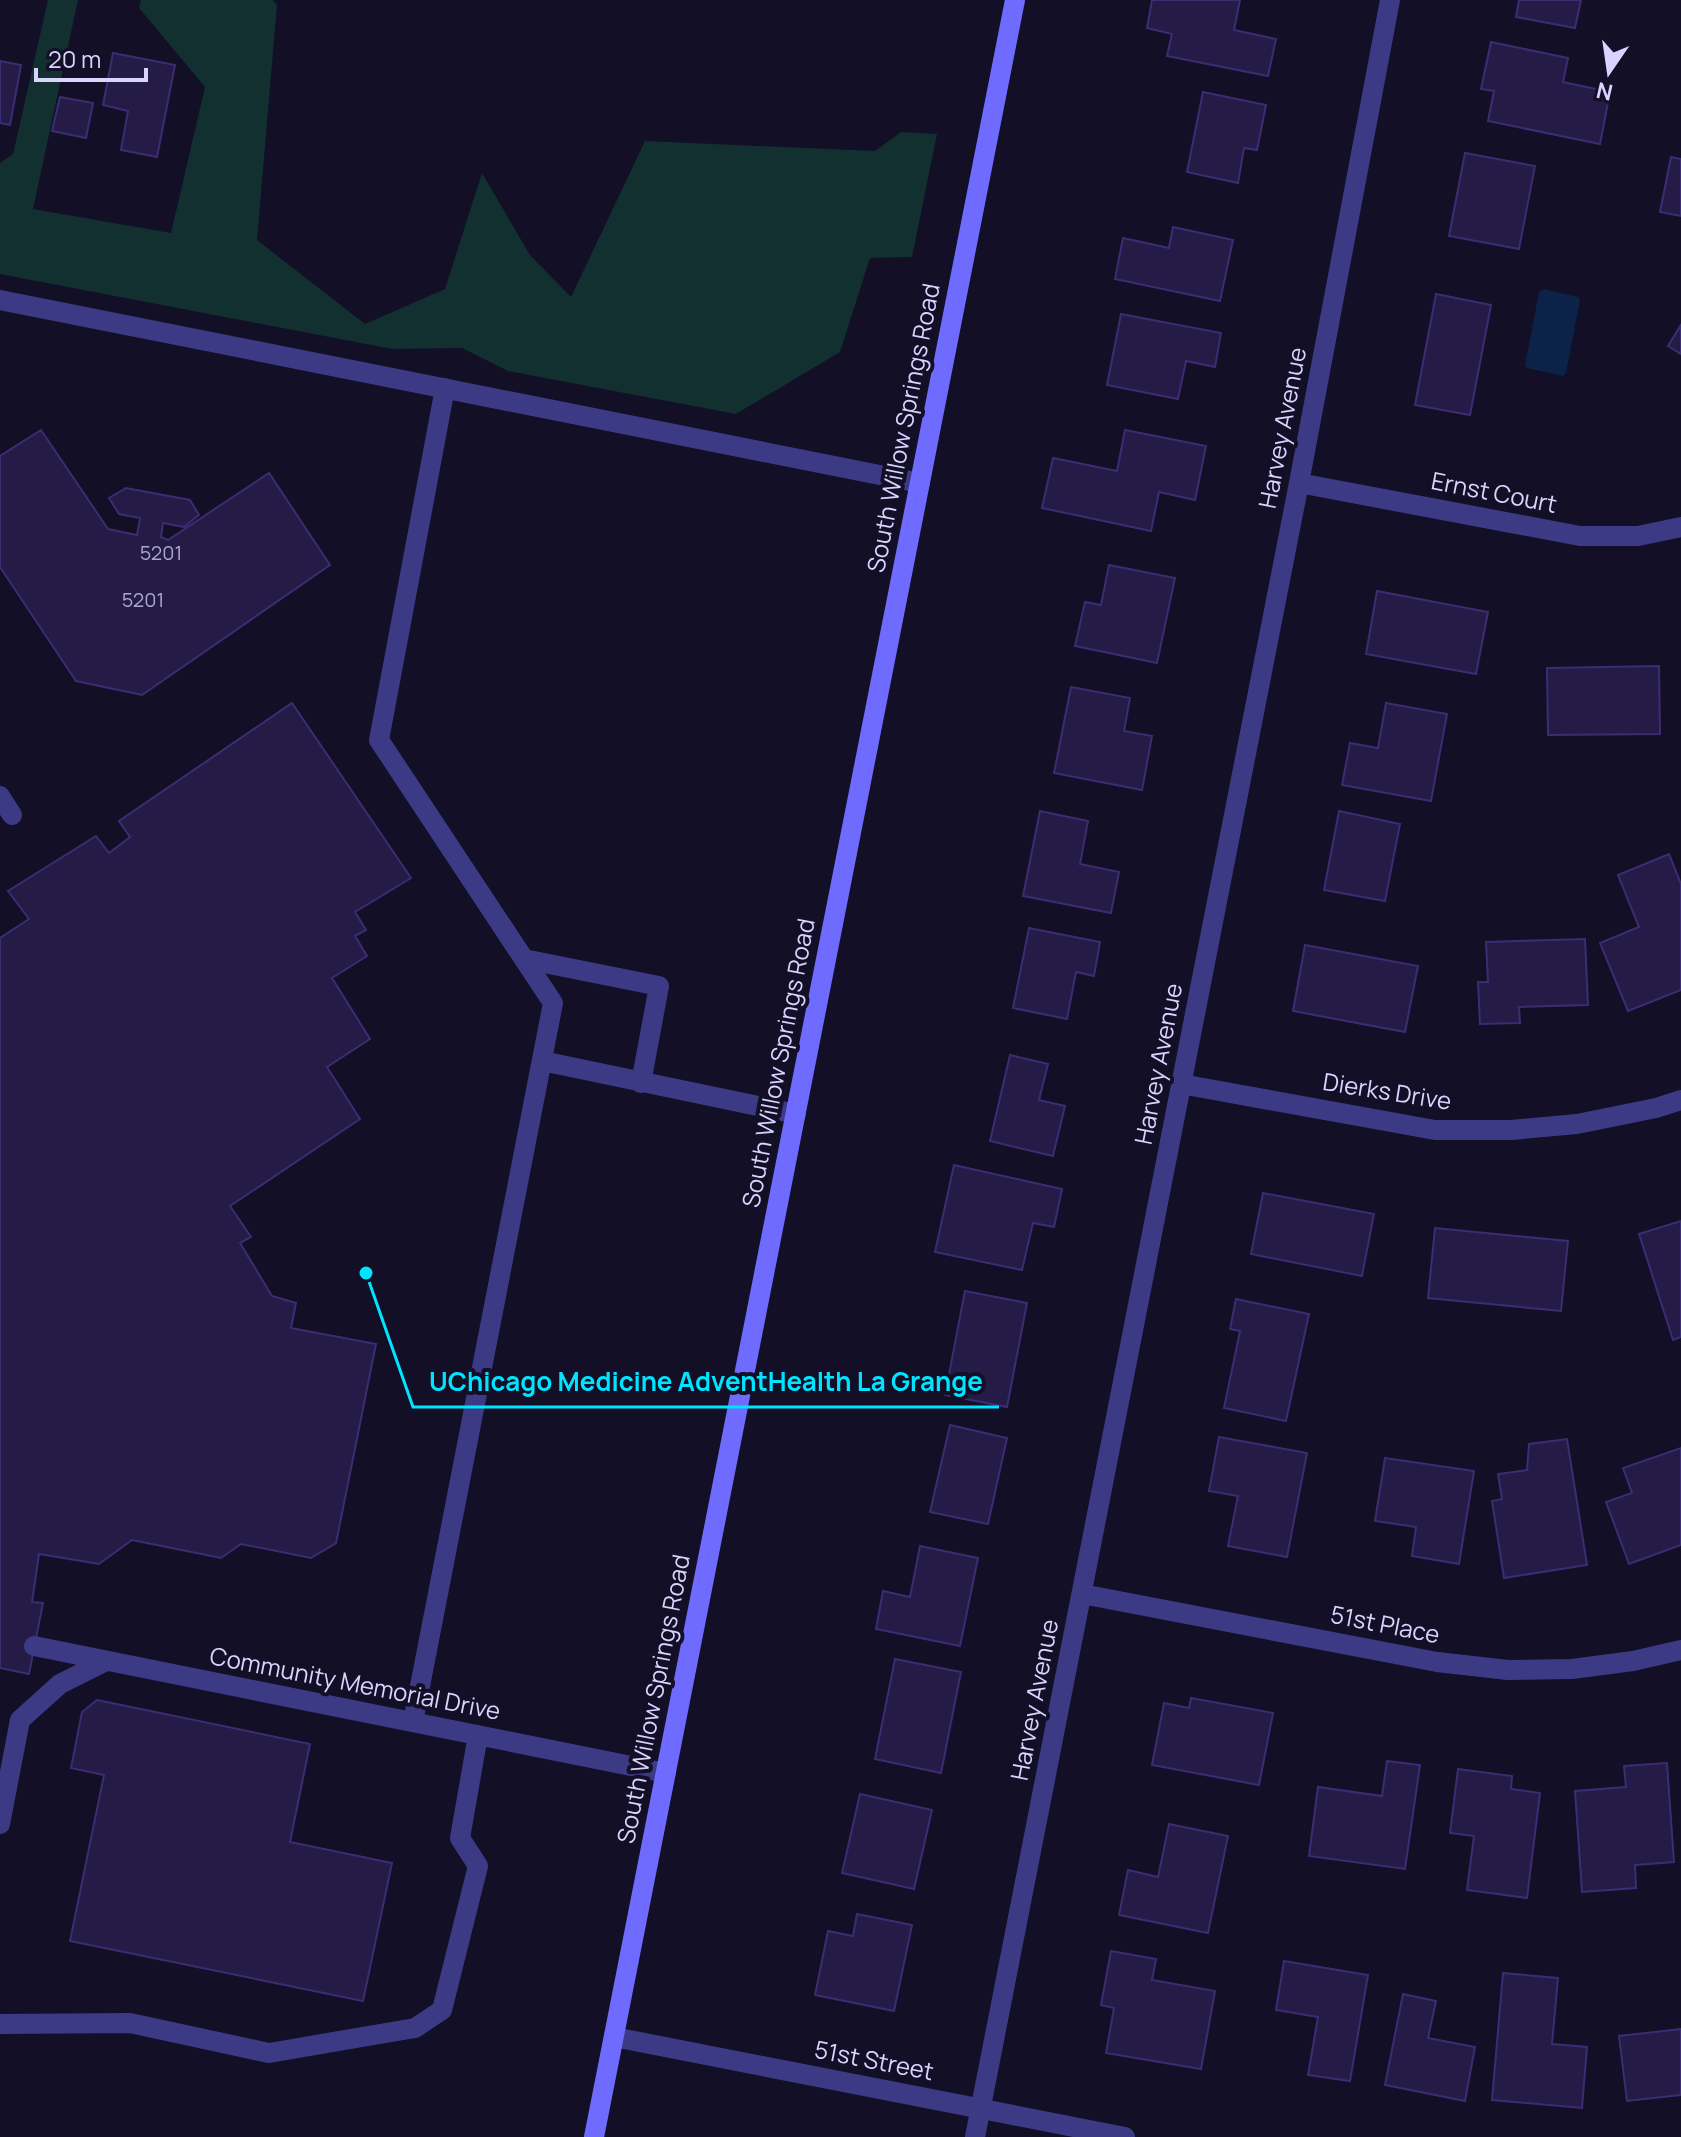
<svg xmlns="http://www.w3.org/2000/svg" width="1681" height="2137" viewBox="0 0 1681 2137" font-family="Manrope,sans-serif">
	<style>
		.green { fill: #12302f }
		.water { fill: #0c2248 }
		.building { fill: #241b47; stroke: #3b2d73; stroke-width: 2 }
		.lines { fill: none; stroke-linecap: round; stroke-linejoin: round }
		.lane { stroke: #3d3a85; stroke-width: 20 }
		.street { stroke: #3d3a85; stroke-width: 20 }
		.secondary { stroke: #6f6bff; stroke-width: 20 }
		.labels { text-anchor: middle; stroke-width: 8; stroke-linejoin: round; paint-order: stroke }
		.number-label { font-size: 20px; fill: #aca6d1 }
		.street-label { font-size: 24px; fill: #d9d4ff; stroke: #130f26 }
		.leader { fill: none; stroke: #00e5ff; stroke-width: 3 }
		.callout-dot { fill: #00e5ff; stroke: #130f26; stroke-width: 3 }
		.callout-label { font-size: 26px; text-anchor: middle; font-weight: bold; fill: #00e5ff; stroke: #130f26; stroke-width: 8; stroke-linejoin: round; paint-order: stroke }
	</style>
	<rect width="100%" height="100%" fill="#130f26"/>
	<!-- green -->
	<path class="green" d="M48 0H78L33 209 171 233 205 87 139 8 141 0H273L277 5 257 240 365 324 445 289 482 173 530 255 571 297 645 141 875 151 901 132 937 134 912 257 870 258 840 352 736 414 508 371 462 348 392 349 0 274V163L13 154Z"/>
	<!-- water -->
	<path class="water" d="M1543 289 1578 297 1580 300 1566 373 1563 376 1527 368 1525 365 1539 292Z"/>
	<!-- building -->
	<path class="building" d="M1152 0H1240L1234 30 1276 39 1268 76 1167 56 1172 34 1147 28Z
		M1519 0H1581L1575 28 1516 17Z
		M1491 42 1568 58 1563 82 1610 92 1600 144 1488 121 1494 91 1481 89Z
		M113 53 175 65 157 157 121 150 128 111 103 105Z
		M0 61 21 65 10 125 0 123Z
		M1203 92 1266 105 1257 150 1244 148 1238 183 1187 172Z
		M60 97 93 103 86 138 52 131Z
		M1465 153 1535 166 1519 249 1449 236Z
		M1671 157 1681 159V216L1660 212Z
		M1173 227 1233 240 1220 301 1115 279 1123 238 1169 248Z
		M1436 294 1491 305 1470 415 1415 405Z
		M1121 314 1221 333 1215 367 1186 361 1178 399 1107 385Z
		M1681 325V354L1668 346Z
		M41 430 108 529 137 535 140 518 119 514 109 498 126 488 190 500 199 515 184 527 163 523 161 537 168 540 269 473 330 565 142 695 76 681 0 567V456Z
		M1125 430 1206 446 1195 500 1159 492 1151 531 1042 508 1053 458 1117 471Z
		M1109 565 1175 578 1157 663 1075 646 1085 602 1101 605Z
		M1377 591 1488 612 1476 674 1366 654Z
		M1659 666 1660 734 1548 735 1547 668Z
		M1071 687 1130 698 1124 731 1152 736 1142 790 1054 773Z
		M292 703 411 878 355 912 366 930 355 936 367 956 332 978 370 1039 327 1067 360 1119 230 1206 251 1237 240 1243 272 1296 296 1303 291 1328 376 1344 336 1543 311 1558 241 1544 221 1558 132 1540 99 1564 39 1554 32 1602 43 1603 29 1674 0 1668V938L29 919 8 891 96 836 109 853 130 837 119 821Z
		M1386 703 1447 714 1431 801 1342 785 1350 743 1378 748Z
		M1040 811 1088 821 1080 864 1119 872 1111 913 1023 896Z
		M1339 811 1400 824 1385 901 1324 890Z
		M1669 854 1681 884V990L1628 1011 1600 943 1639 927 1618 875Z
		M1029 928 1100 942 1094 976 1076 972 1067 1019 1013 1008Z
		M1585 939 1588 1005 1519 1007 1520 1023 1480 1024 1478 982H1488L1486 942Z
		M1305 945 1418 966 1405 1032 1293 1011Z
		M1010 1055 1048 1064 1039 1100 1065 1106 1053 1156 990 1141Z
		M954 1165 1062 1189 1054 1227 1033 1223 1022 1270 935 1252Z
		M1263 1193 1374 1214 1362 1276 1251 1254Z
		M1681 1221V1337L1673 1340 1639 1234Z
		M1435 1228 1568 1241 1561 1311 1428 1298Z
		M965 1291 1027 1303 1007 1407 945 1395Z
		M1236 1299 1309 1314 1286 1421 1224 1408 1240 1331 1230 1329Z
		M950 1425 1007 1438 988 1524 930 1512Z
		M1219 1437 1307 1453 1287 1557 1228 1546 1238 1496 1209 1491Z
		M1567 1439 1587 1565 1504 1578 1492 1501 1502 1499 1498 1474 1527 1470 1529 1444Z
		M1681 1448V1545L1629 1564 1606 1502 1632 1493 1623 1468Z
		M1385 1458 1474 1471 1459 1564 1412 1556 1416 1527 1375 1521Z
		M920 1546 978 1558 960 1646 876 1629 883 1591 910 1597Z
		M895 1659 961 1672 941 1773 875 1759Z
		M1191 1698 1273 1713 1259 1785 1152 1765 1164 1703 1189 1708Z
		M97 1700 310 1744 290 1842 392 1863 363 2001 70 1941 104 1775 71 1768 82 1712Z
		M1387 1761 1420 1765 1405 1869 1309 1856 1318 1787 1382 1796Z
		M1667 1763 1674 1862 1635 1865 1636 1888 1582 1892 1575 1791 1626 1787 1624 1766Z
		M1458 1769 1512 1776 1511 1789 1540 1793 1527 1898 1467 1890 1474 1836 1450 1833Z
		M860 1794 932 1810 914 1889 842 1873Z
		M1169 1824 1228 1836 1208 1933 1119 1915 1128 1870 1158 1877Z
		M857 1914 912 1925 894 2011 815 1995 828 1931 853 1936Z
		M1111 1951 1156 1959 1152 1980 1215 1991 1201 2069 1106 2053 1114 2008 1101 2005Z
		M1284 1961 1368 1975 1350 2081 1308 2075 1318 2017 1276 2010Z
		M1503 1973 1558 1978 1552 2044 1587 2047 1582 2108 1492 2100Z
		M1403 1994 1436 2001 1428 2038 1475 2047 1465 2101 1385 2085Z
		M1681 2029V2095L1627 2101 1619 2036Z"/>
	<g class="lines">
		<!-- lane -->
		<path class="lane" d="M0 300 920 483
			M0 796 12 815
			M524 959 659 986 641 1083
			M542 1061 796 1114
			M34 1646 666 1773
			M413 1722 553 1003 379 740 445 388
			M0 1824 20 1720 60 1684 106 1661
			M0 2024 130 2023 269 2053 415 2028 442 2010 478 1866 460 1838 478 1735"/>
		<!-- street -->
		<path class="street" d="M1299 483 1580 536H1638L1681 527
			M1181 1084 1435 1130H1511L1577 1124 1656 1108 1681 1100
			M1082 1594 1437 1662 1508 1670 1572 1669 1633 1661 1681 1650
			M614 2037 1125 2137
			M975 2137 1299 483 1390 0"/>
		<!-- secondary -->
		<path class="secondary" d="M594 2137 1015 0"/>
	</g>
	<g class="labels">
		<!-- number labels -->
		<g class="number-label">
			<text x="161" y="560">5201</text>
			<text x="143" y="607">5201</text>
		</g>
		<!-- street labels -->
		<g class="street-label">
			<text transform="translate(904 428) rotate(-79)" y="8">South Willow Springs Road</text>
			<text transform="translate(1283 428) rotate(-79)" y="8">Harvey Avenue</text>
			<text transform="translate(1494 493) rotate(11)" y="8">Ernst Court</text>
			<text transform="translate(779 1063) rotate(-79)" y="8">South Willow Springs Road</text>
			<text transform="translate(1159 1064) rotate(-79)" y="8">Harvey Avenue</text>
			<text transform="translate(1387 1092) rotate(9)" y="8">Dierks Drive</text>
			<text transform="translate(1385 1625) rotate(11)" y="8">51st Place</text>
			<text transform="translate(355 1684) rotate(11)" y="8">Community Memorial Drive</text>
			<text transform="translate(654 1699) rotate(-79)" y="8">South Willow Springs Road</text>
			<text transform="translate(1035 1700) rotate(-79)" y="8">Harvey Avenue</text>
			<text transform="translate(874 2061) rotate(11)" y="8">51st Street</text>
		</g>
	</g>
	<!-- callouts -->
	<path class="leader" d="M366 1273L413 1407H999"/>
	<circle class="callout-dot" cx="366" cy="1273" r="8"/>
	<g class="callout-label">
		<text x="706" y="1391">UChicago Medicine AdventHealth La Grange</text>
	</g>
	<!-- north arrow -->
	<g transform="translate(1609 72) rotate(193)" stroke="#130f26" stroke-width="6" paint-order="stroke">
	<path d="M0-6L14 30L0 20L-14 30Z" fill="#d9d4ff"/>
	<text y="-12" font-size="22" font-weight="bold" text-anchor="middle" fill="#d9d4ff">N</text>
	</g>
	<!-- scale -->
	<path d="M36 68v12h110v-12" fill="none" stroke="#d9d4ff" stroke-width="4"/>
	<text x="48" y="68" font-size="24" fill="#d9d4ff" stroke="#130f26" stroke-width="6" paint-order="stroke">20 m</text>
</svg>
